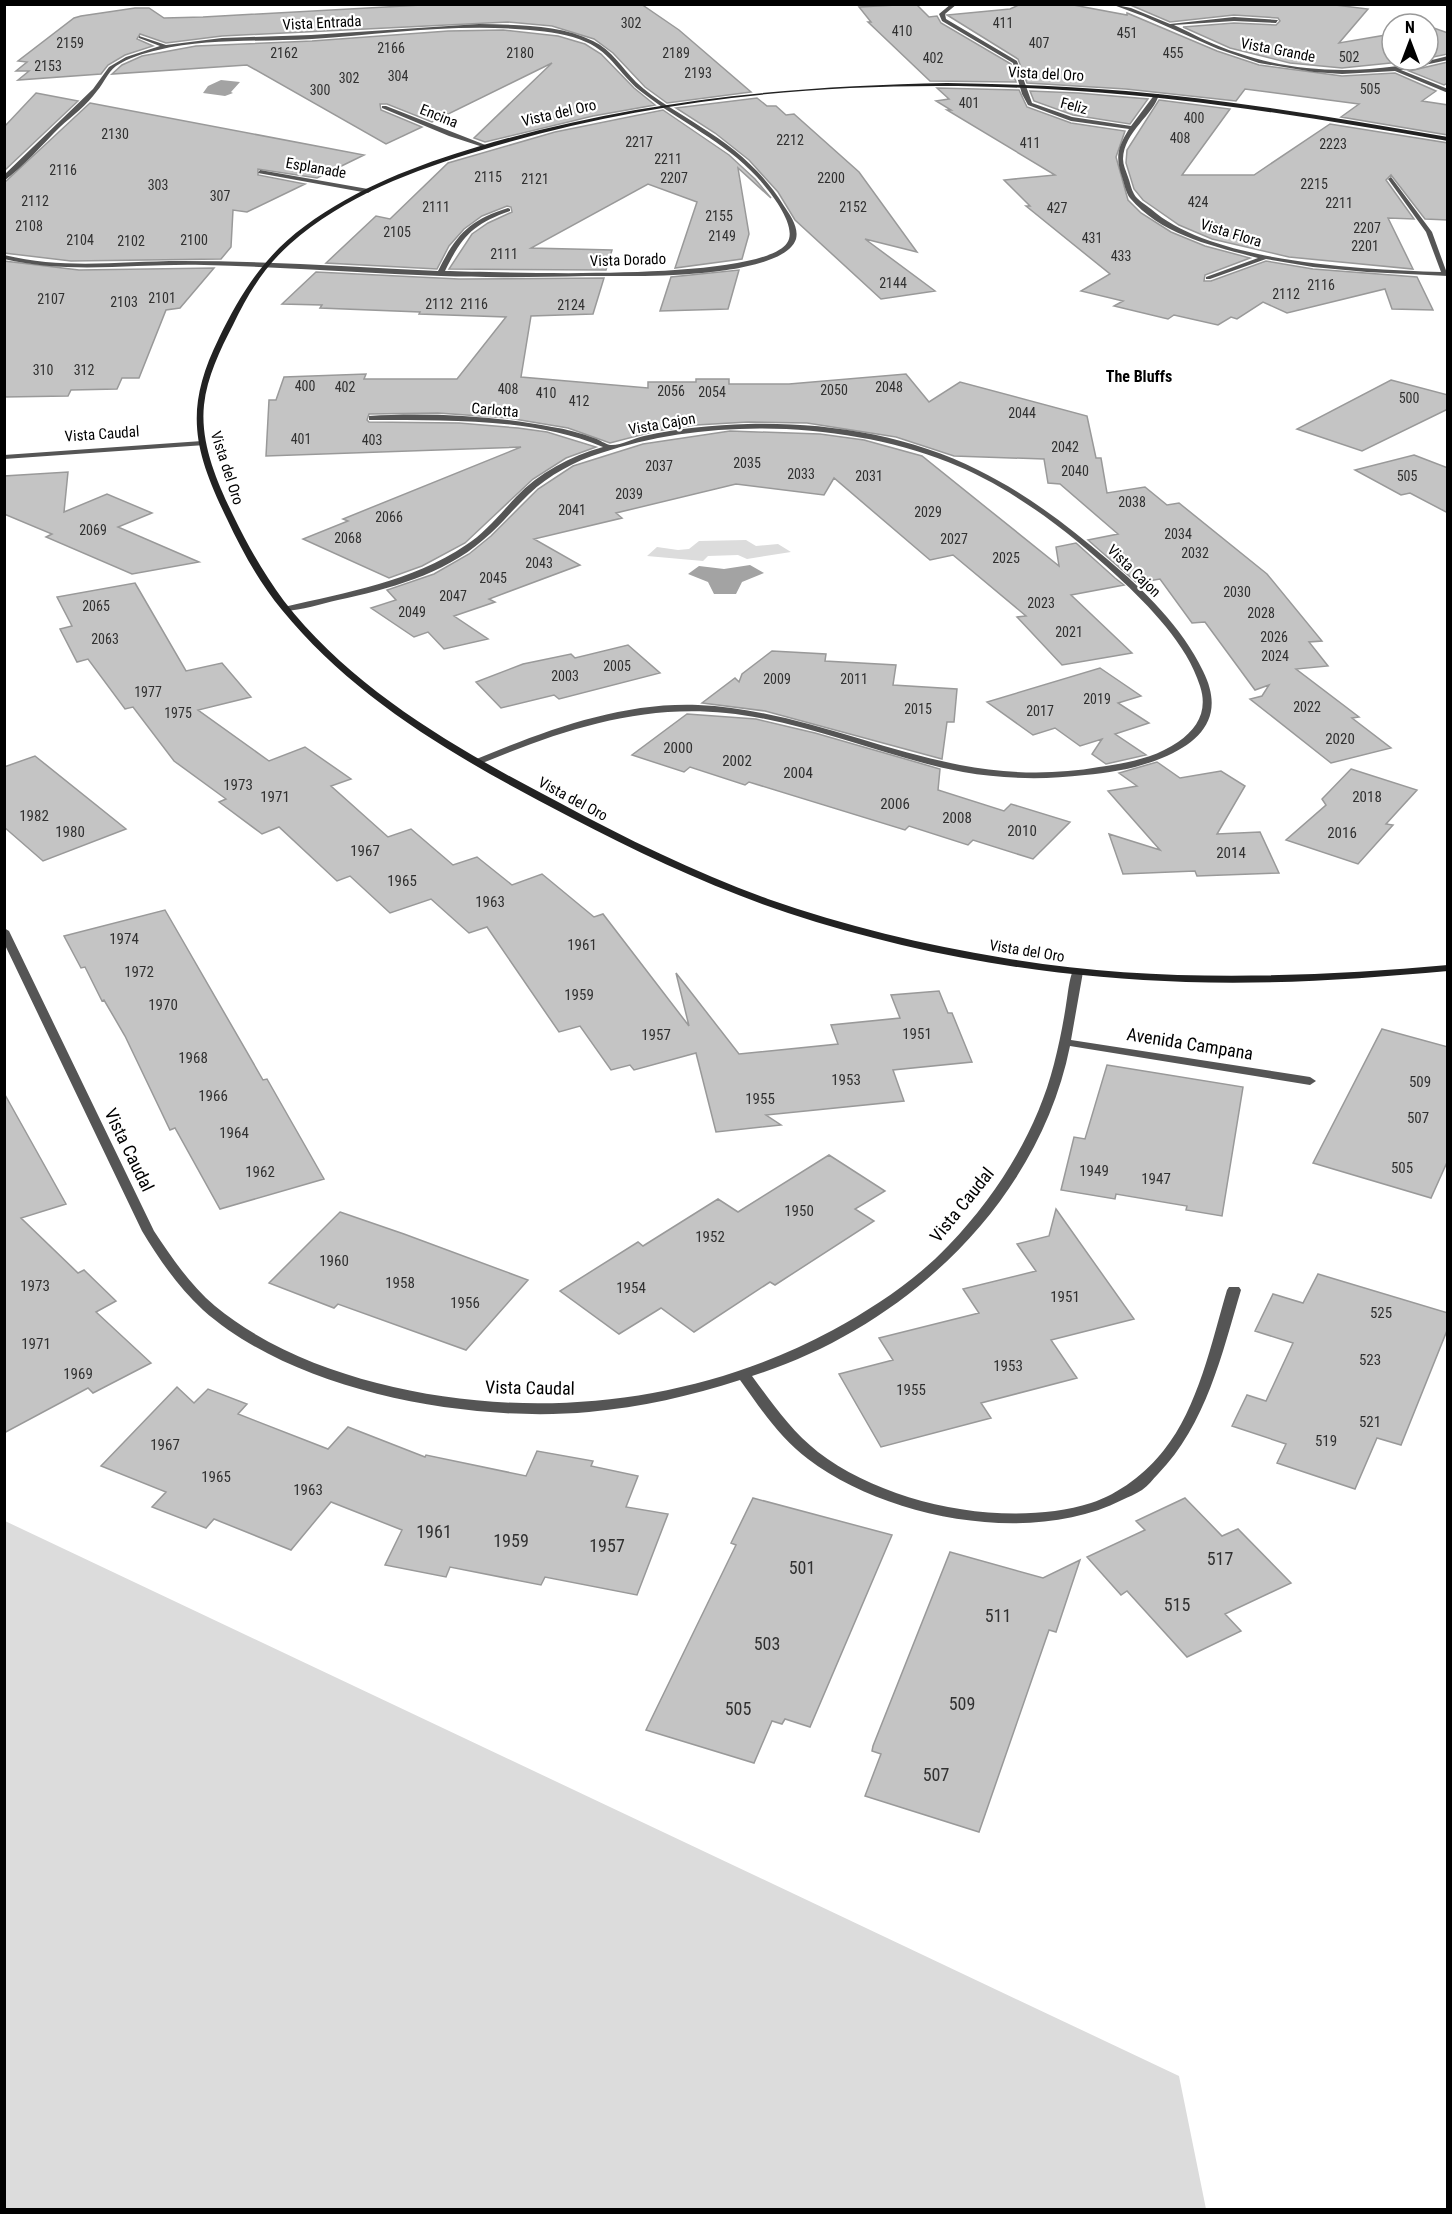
<svg xmlns="http://www.w3.org/2000/svg" width="1452" height="2214" viewBox="0 0 1452 2214" font-family="'Roboto Condensed',sans-serif">
	<style>
		.green { fill: #dcdcdc }
		.water { fill: #a3a3a3 }
		.building { fill: #c4c4c4; stroke: #999; stroke-width: 1.5 }
		.lines { fill: none; stroke-linecap: round; stroke-linejoin: round }
		.street { fill: #555; fill-rule: evenodd }
		.secondary { fill: #222; fill-rule: evenodd }
		.labels { text-anchor: middle; stroke-width: 4.5; stroke-linejoin: round; paint-order: stroke }
		.far-number-label { font-size: 14px; fill: #313131 }
		.far-street-label { font-size: 15px; fill: #000; stroke: #fff }
		.number-label { font-size: 15px; fill: #313131 }
		.far-neighbourhood-label { font-size: 16px; font-weight: bold; fill: #000; stroke: #fff }
		.street-label { font-size: 18px; fill: #000; stroke: #fff }
		.near-number-label { font-size: 18px; fill: #313131 }
	</style>
	<rect width="100%" height="100%" fill="#fff"/>
	<!-- green -->
	<path class="green" d="M746 540 756 546 778 544 791 552 747 559 738 555 708 556 703 561 647 556 657 547 678 550 689 549 699 541Z
		M5 1521 1179 2076 1206 2209H5Z"/>
	<!-- water -->
	<path class="water" d="M221 80 240 82 231 92 233 93 225 96 203 93 208 86Z
		M750 565 764 573 742 582 736 594H714L708 582 688 574 699 566 724 569Z"/>
	<!-- building -->
	<path class="building" d="M440 4H641L679 30 751 92 667 103 645 87 613 53 594 39 552 26 508 22 222 36 166 43 140 34 137 39 153 46 125 55 108 65 101 74 18 80 29 71H16L27 62 18 61 74 18 81 16 135 8H149L164 18 203 17Z
		M916 4 929 17 937 16 941 23 1011 64 1016 82 930 81 868 22H871L859 7Z
		M1021 4H1068L1127 15V13L1217 51 1259 65 1342 76 1395 73 1436 91 1422 101 1448 105V135L1341 117 1359 104 1245 89 1236 101 1126 89 1027 83 1018 59 947 15 1010 9Z
		M1128 4H1327L1368 9 1339 43 1392 34V60H1420L1342 68 1290 63 1230 48 1183 27 1234 23 1276 25 1280 21 1278 18 1234 15 1170 22Z
		M1431 27 1448 33V54L1428 58V28Z
		M503 30 558 36 585 44 601 54 634 88 655 105 593 116 485 142 474 138 552 63 432 122 387 104H380L381 110 422 127 386 144 247 65 112 74 122 65 142 56 196 46 312 41 448 31Z
		M1448 62V83L1444 85 1409 71Z
		M937 88 1019 90 1027 107 1071 123 1125 131 1116 157 1128 200 1141 213 1171 232 1205 246 1250 258 1205 275 1204 281H1211L1266 261 1313 269 1417 277 1433 310 1392 309 1385 289 1287 313 1263 302 1237 319 1231 317 1218 325 1174 315 1168 319 1114 306 1123 301 1081 291 1110 274 1026 206H1030L1004 180 1055 175 947 110H951L936 101 949 99Z
		M1030 91 1078 93 1148 99 1130 124 1073 115 1034 101Z
		M36 93 78 101 4 171V127Z
		M757 98 767 106H776L786 115 794 114 859 172 917 252 865 239 935 291 881 299 795 220 778 192 749 160 715 133 676 108Z
		M1159 100 1230 109 1182 175H1254L1330 124 1448 143V220L1425 219 1391 175 1386 180 1414 219 1388 218 1413 269 1289 257 1212 239 1179 225 1143 200 1134 189 1126 163 1127 150Z
		M90 103 364 155 317 178 258 169V175L305 184 247 212 233 210 231 247 221 259 71 261 4 253V183Z
		M663 110 729 155 755 179 771 198 738 168 749 234 742 259 675 268 697 202 648 184 531 248 612 250 606 270 449 269 472 234 488 223 512 212 511 207 507 206 482 216 464 229 449 246 437 269 326 263 376 216 390 219 448 163 555 132Z
		M4 261 79 270 214 268 180 308 166 310 139 378H122L117 389 71 390 68 396 4 397Z
		M739 270 728 309 660 311 671 277Z
		M316 272 459 279 604 278 593 314 531 316 521 377 648 388V382H696V379H729V384H789L906 374 929 402 960 382 1087 416 1096 458H1101L1107 493 1145 487 1167 505 1179 503 1267 574 1322 641 1309 642 1328 666 1296 669 1359 717 1352 718 1391 748 1331 763 1250 699 1262 696 1269 685 1255 690 1205 622 1192 623 1160 579 1137 583 1088 540 1118 534 1060 484 1048 483 1044 459 954 456 896 437 807 423 748 422 696 425 656 431 610 443 568 428 508 418 438 413 369 414 367 420 369 422 459 423 518 428 547 432 596 447 566 458 533 479 465 543 422 566 389 578 303 539 348 521 343 519 521 447 266 456 269 400H276L284 377 366 374 364 379H457L506 317 419 314 420 312 320 308 322 305 282 304Z
		M1391 380 1448 395V409L1362 451 1297 429Z
		M730 431 820 434 864 440 922 456 1059 566 1056 547 1076 543 1115 578 1124 585 1071 595 1132 653 1062 665 1017 617 1026 616 953 555 930 560 834 478 824 495 736 484 616 513 622 518 534 539 580 565 489 599 495 602 454 616 488 639 444 649 428 632 414 637 371 608 396 600 387 590 434 574 469 554 491 536 538 489 573 466 643 444Z
		M1414 455 1448 468V513L1410 493 1401 495 1355 470Z
		M68 472 64 512 107 494 152 513 118 527 199 562 132 574 46 537 52 534 4 514V476Z
		M135 583 186 671 222 663 251 697 198 710 269 761 305 747 351 779 331 786 388 837 411 829 453 865 477 857 512 885 542 874 594 917 603 914 689 1026 676 973 739 1054 838 1044 831 1025 900 1018 891 995 939 991 948 1013H952L972 1062 893 1070 904 1101 766 1115 781 1125 716 1132 696 1053 634 1070 630 1065 611 1070 580 1026 559 1032 487 927 469 933 431 899 390 913 350 876 337 881 279 827 262 834 219 802 226 799 174 761 133 707 125 709 88 659 77 662 60 629 72 626 57 597Z
		M628 645 660 673 559 699 554 695 501 708 476 682 523 664 571 654 575 658Z
		M772 651 826 654 825 661 896 665 893 685 957 689 954 722H947L942 759 765 711 702 703 735 678 739 682 742 674Z
		M1100 668 1141 696 1118 703 1149 723 1115 734 1146 755 1106 764 1092 754 1102 739 1080 746 1055 728 1033 735 987 702Z
		M687 714 756 719 815 733 940 769 938 790 1004 811 1011 804 1070 822 1033 859 973 840 968 845 909 826 905 830 749 782 745 785 690 767 684 772 632 755Z
		M35 756 126 829 43 861 4 827V767Z
		M1157 762 1180 778 1221 771 1245 786 1217 834 1260 832 1279 873 1197 876 1195 871 1123 874 1109 834 1160 850 1108 791 1137 786 1119 773Z
		M1351 769 1417 790 1386 824 1393 825 1358 864 1286 840 1326 805 1322 799Z
		M165 910 263 1080 267 1079 324 1179 220 1209 175 1128 170 1130 125 1036 104 1000 102 1001 85 967 81 968 64 936Z
		M1382 1029 1448 1047V1160L1431 1198 1313 1163Z
		M1107 1065 1243 1087 1222 1216 1186 1210 1187 1206 1116 1194 1115 1199 1061 1190 1074 1137 1085 1139Z
		M4 1093 66 1204 21 1218 78 1273 84 1270 116 1301 96 1312 151 1363 93 1393 88 1388 4 1433Z
		M829 1155 885 1191 855 1209 874 1221 775 1285 770 1282 694 1332 661 1308 619 1334 560 1291 638 1242 643 1246 718 1199 738 1212Z
		M1056 1209 1134 1319 1051 1340 1077 1378 981 1403 991 1418 881 1447 839 1374 893 1360 879 1338 979 1313 963 1289 1036 1271 1017 1244 1049 1236Z
		M340 1212 404 1234 528 1280 466 1350 338 1304 334 1308 269 1283Z
		M1318 1274 1448 1313V1328L1401 1445 1377 1438 1355 1489 1277 1463 1286 1444 1232 1426 1247 1395 1266 1401 1293 1343 1255 1331 1273 1294 1303 1303Z
		M177 1387 194 1403 208 1389 247 1404 238 1414 328 1449 348 1427 425 1457 426 1455 526 1476 537 1451 593 1461 591 1466 638 1476 626 1507 668 1514 637 1595 545 1577 541 1585 450 1567 446 1577 385 1565 402 1530 331 1502 291 1550 214 1519 206 1528 152 1507 166 1492 101 1466Z
		M753 1498 892 1535 810 1727 785 1719 782 1724 772 1721 754 1763 646 1730 736 1545 731 1543Z
		M1185 1498 1222 1536 1238 1529 1291 1583 1225 1614 1241 1631 1187 1657 1127 1591 1121 1595 1087 1557 1145 1530 1136 1521Z
		M950 1552 1043 1578 1080 1560 1056 1632 1049 1630 979 1832 865 1796 881 1754 872 1751 873 1746Z"/>
	<g class="lines">
		<!-- street -->
		<path class="street" d="M951 4H957L945 14 946 19 1017 61 1032 103 1072 117 1131 126 1155 94H1159C1154 115 1124 131 1123 159 1123 165 1126 171 1128 177 1130 182 1131 189 1134 194 1137 200 1146 205 1151 209 1212 263 1361 269 1441 272L1426 232 1388 179 1391 177 1432 232 1448 276 1367 272 1313 267 1266 259 1210 279H1206V277L1258 258C1213 246 1161 235 1130 198 1126 193 1124 183 1122 177 1115 156 1118 147 1129 129L1071 121 1028 105 1022 94 1013 63 942 21 939 14Z
			M1111 4 1131 8 1170 24 1234 17 1278 20 1276 23 1234 21 1174 25C1195 35 1215 46 1238 53 1306 76 1378 74 1448 56V60L1401 70 1448 89V93L1395 71 1342 74 1314 72 1259 63 1218 49 1143 16Z
			M479 24C516 25 559 24 593 41 612 50 622 68 636 82 655 100 680 113 701 127 735 148 763 172 784 206 790 215 799 227 796 239 788 264 724 271 702 273 664 277 625 276 586 276 538 277 488 278 441 276 363 273 283 267 204 265 136 263 72 275 4 259V255C67 270 119 261 182 261 267 261 353 267 438 271 456 235 469 220 508 208L510 209V211C473 224 462 236 445 271 500 272 759 283 787 243 799 226 768 189 757 177 724 141 680 122 643 93 622 78 611 52 586 42 569 34 549 32 530 30 457 23 384 34 312 39 261 42 208 38 158 50 144 53 128 58 116 66 107 73 104 83 97 91 87 105 72 116 60 127 42 145 24 166 4 181V175L93 89 109 67 126 57 160 46 139 38V36L166 45 222 38 311 35Z
			M382 106H386L488 146 483 147 449 136 382 108Z
			M260 170 368 189 371 191 368 193 258 173Z
			M369 416C427 412 496 416 552 427 566 429 581 433 594 438 600 440 605 444 610 445 620 446 634 438 644 436 678 428 714 425 748 424 825 422 909 435 978 470 1025 493 1067 525 1107 559 1144 590 1182 627 1203 671 1225 715 1203 741 1162 758 1138 768 1110 773 1085 775 1044 780 1003 779 963 772 883 757 807 721 726 713 638 704 560 731 480 764H474V760C545 731 619 702 698 705 789 709 872 748 960 765 1006 774 1054 775 1099 767 1127 763 1155 758 1178 742 1198 728 1208 710 1200 686 1187 644 1149 606 1117 576 1068 531 1010 486 948 462 844 421 707 417 601 453 575 461 549 475 529 494 513 509 500 526 483 540 443 575 388 589 338 600 321 604 302 610 284 611V607C347 592 411 582 466 545 485 533 500 514 516 497 539 473 570 456 603 447 531 417 448 421 372 420H369Z
			M202 441 206 443 205 445 4 459V455Z
			M4 928 9 931 154 1231C172 1258 190 1285 215 1306 261 1344 319 1368 377 1383 529 1422 694 1405 833 1330 875 1307 916 1280 949 1245 997 1195 1037 1131 1054 1064 1059 1044 1063 1025 1066 1005 1068 993 1069 980 1073 970H1081L1083 972 1071 1040 1310 1077 1316 1081 1310 1085 1070 1046C1038 1205 902 1329 752 1376 772 1403 791 1431 818 1452 887 1505 1007 1529 1091 1503 1119 1494 1146 1473 1164 1450 1198 1408 1212 1341 1227 1290L1229 1287H1239L1241 1290C1222 1354 1206 1425 1158 1474 1153 1479 1148 1486 1142 1490 1136 1494 1128 1497 1122 1500 1031 1546 887 1519 808 1459 780 1438 760 1408 740 1380 691 1396 641 1407 589 1412 469 1423 295 1392 203 1310 178 1287 159 1259 142 1231L4 943Z"/>
		<!-- secondary -->
		<path class="secondary" d="M947 83C1007 84 1066 86 1126 91 1234 100 1341 119 1448 137V141C1325 120 1202 99 1078 91 879 77 674 91 482 150 414 170 344 196 290 244 264 267 248 294 233 325 220 350 207 377 204 405 200 443 217 482 233 515 248 546 264 574 284 601 354 691 460 751 560 803 627 839 696 873 768 899 845 926 924 945 1004 958 1151 983 1300 978 1448 965V971C1360 979 1273 985 1186 982 1051 978 916 955 788 913 713 888 641 854 570 817 466 763 358 703 282 610 259 582 242 551 227 519 193 449 184 409 219 338 241 293 264 256 305 226 356 188 417 165 477 147 631 101 788 86 947 83Z"/>
	</g>
	<g class="labels">
		<!-- far-number labels -->
		<g class="far-number-label">
			<text x="631" y="28">302</text>
			<text x="1003" y="28">411</text>
			<text x="902" y="36">410</text>
			<text x="1127" y="38">451</text>
			<text x="70" y="48">2159</text>
			<text x="1039" y="48">407</text>
			<text x="391" y="53">2166</text>
			<text x="284" y="58">2162</text>
			<text x="520" y="58">2180</text>
			<text x="676" y="58">2189</text>
			<text x="1173" y="58">455</text>
			<text x="1349" y="62">502</text>
			<text x="933" y="63">402</text>
			<text x="48" y="71">2153</text>
			<text x="698" y="78">2193</text>
			<text x="398" y="81">304</text>
			<text x="349" y="83">302</text>
			<text x="1370" y="94">505</text>
			<text x="320" y="95">300</text>
			<text x="969" y="108">401</text>
			<text x="1194" y="123">400</text>
			<text x="115" y="139">2130</text>
			<text x="1180" y="143">408</text>
			<text x="790" y="145">2212</text>
			<text x="639" y="147">2217</text>
			<text x="1030" y="148">411</text>
			<text x="1333" y="149">2223</text>
			<text x="668" y="164">2211</text>
			<text x="63" y="175">2116</text>
			<text x="488" y="182">2115</text>
			<text x="674" y="183">2207</text>
			<text x="831" y="183">2200</text>
			<text x="535" y="184">2121</text>
			<text x="1314" y="189">2215</text>
			<text x="158" y="190">303</text>
			<text x="220" y="201">307</text>
			<text x="35" y="206">2112</text>
			<text x="1198" y="207">424</text>
			<text x="1339" y="208">2211</text>
			<text x="436" y="212">2111</text>
			<text x="853" y="212">2152</text>
			<text x="1057" y="213">427</text>
			<text x="719" y="221">2155</text>
			<text x="29" y="231">2108</text>
			<text x="1367" y="233">2207</text>
			<text x="397" y="237">2105</text>
			<text x="722" y="241">2149</text>
			<text x="1092" y="243">431</text>
			<text x="80" y="245">2104</text>
			<text x="194" y="245">2100</text>
			<text x="131" y="246">2102</text>
			<text x="1365" y="251">2201</text>
			<text x="504" y="259">2111</text>
			<text x="1121" y="261">433</text>
			<text x="893" y="288">2144</text>
			<text x="1321" y="290">2116</text>
			<text x="1286" y="299">2112</text>
			<text x="162" y="303">2101</text>
			<text x="51" y="304">2107</text>
			<text x="124" y="307">2103</text>
			<text x="439" y="309">2112</text>
			<text x="474" y="309">2116</text>
			<text x="571" y="310">2124</text>
			<text x="43" y="375">310</text>
			<text x="84" y="375">312</text>
			<text x="305" y="391">400</text>
			<text x="345" y="392">402</text>
			<text x="889" y="392">2048</text>
			<text x="508" y="394">408</text>
			<text x="834" y="395">2050</text>
			<text x="671" y="396">2056</text>
			<text x="712" y="397">2054</text>
			<text x="546" y="398">410</text>
			<text x="1409" y="403">500</text>
			<text x="579" y="406">412</text>
			<text x="1022" y="418">2044</text>
			<text x="301" y="444">401</text>
			<text x="372" y="445">403</text>
			<text x="1065" y="452">2042</text>
			<text x="747" y="468">2035</text>
			<text x="659" y="471">2037</text>
			<text x="1075" y="476">2040</text>
			<text x="801" y="479">2033</text>
			<text x="869" y="481">2031</text>
			<text x="1407" y="481">505</text>
			<text x="629" y="499">2039</text>
			<text x="1132" y="507">2038</text>
			<text x="572" y="515">2041</text>
			<text x="928" y="517">2029</text>
			<text x="389" y="522">2066</text>
			<text x="93" y="535">2069</text>
			<text x="1178" y="539">2034</text>
			<text x="348" y="543">2068</text>
			<text x="954" y="544">2027</text>
			<text x="1195" y="558">2032</text>
			<text x="1006" y="563">2025</text>
			<text x="539" y="568">2043</text>
			<text x="493" y="583">2045</text>
			<text x="1237" y="597">2030</text>
			<text x="453" y="601">2047</text>
			<text x="1041" y="608">2023</text>
			<text x="96" y="611">2065</text>
			<text x="412" y="617">2049</text>
			<text x="1261" y="618">2028</text>
			<text x="1069" y="637">2021</text>
			<text x="1274" y="642">2026</text>
			<text x="105" y="644">2063</text>
			<text x="1275" y="661">2024</text>
			<text x="617" y="671">2005</text>
			<text x="565" y="681">2003</text>
			<text x="777" y="684">2009</text>
			<text x="854" y="684">2011</text>
			<text x="148" y="697">1977</text>
			<text x="1097" y="704">2019</text>
			<text x="1307" y="712">2022</text>
			<text x="918" y="714">2015</text>
			<text x="1040" y="716">2017</text>
			<text x="178" y="718">1975</text>
		</g>
		<!-- far-street labels -->
		<g class="far-street-label">
			<text transform="translate(322 23) rotate(-3)" y="5">Vista Entrada</text>
			<text transform="translate(1278 50) rotate(11)" y="5">Vista Grande</text>
			<text transform="translate(1046 74) rotate(3)" y="5">Vista del Oro</text>
			<text transform="translate(1074 106) rotate(15)" y="5">Feliz</text>
			<text transform="translate(559 113) rotate(-13)" y="5">Vista del Oro</text>
			<text transform="translate(439 116) rotate(22)" y="5">Encina</text>
			<text transform="translate(316 168) rotate(10)" y="5">Esplanade</text>
			<text transform="translate(1231 233) rotate(17)" y="5">Vista Flora</text>
			<text transform="translate(628 260) rotate(-2)" y="5">Vista Dorado</text>
			<text transform="translate(495 410) rotate(5)" y="5">Carlotta</text>
			<text transform="translate(662 424) rotate(-10)" y="5">Vista Cajon</text>
			<text transform="translate(102 434) rotate(-4)" y="5">Vista Caudal</text>
			<text transform="translate(227 468) rotate(72)" y="5">Vista del Oro</text>
			<text transform="translate(1134 571) rotate(44)" y="5">Vista Cajon</text>
			<text transform="translate(573 799) rotate(28)" y="5">Vista del Oro</text>
			<text transform="translate(1027 951) rotate(9)" y="5">Vista del Oro</text>
		</g>
		<!-- number labels -->
		<g class="number-label">
			<text x="1340" y="744">2020</text>
			<text x="678" y="753">2000</text>
			<text x="737" y="766">2002</text>
			<text x="798" y="778">2004</text>
			<text x="238" y="790">1973</text>
			<text x="275" y="802">1971</text>
			<text x="1367" y="802">2018</text>
			<text x="895" y="809">2006</text>
			<text x="34" y="821">1982</text>
			<text x="957" y="823">2008</text>
			<text x="1022" y="836">2010</text>
			<text x="70" y="837">1980</text>
			<text x="1342" y="838">2016</text>
			<text x="365" y="856">1967</text>
			<text x="1231" y="858">2014</text>
			<text x="402" y="886">1965</text>
			<text x="490" y="907">1963</text>
			<text x="124" y="944">1974</text>
			<text x="582" y="950">1961</text>
			<text x="139" y="977">1972</text>
			<text x="579" y="1000">1959</text>
			<text x="163" y="1010">1970</text>
			<text x="917" y="1039">1951</text>
			<text x="656" y="1040">1957</text>
			<text x="193" y="1063">1968</text>
			<text x="846" y="1085">1953</text>
			<text x="1420" y="1087">509</text>
			<text x="213" y="1101">1966</text>
			<text x="760" y="1104">1955</text>
			<text x="1418" y="1123">507</text>
			<text x="234" y="1138">1964</text>
			<text x="1402" y="1173">505</text>
			<text x="1094" y="1176">1949</text>
			<text x="260" y="1177">1962</text>
			<text x="1156" y="1184">1947</text>
			<text x="799" y="1216">1950</text>
			<text x="710" y="1242">1952</text>
			<text x="334" y="1266">1960</text>
			<text x="400" y="1288">1958</text>
			<text x="35" y="1291">1973</text>
			<text x="631" y="1293">1954</text>
			<text x="1065" y="1302">1951</text>
			<text x="465" y="1308">1956</text>
			<text x="1381" y="1318">525</text>
			<text x="36" y="1349">1971</text>
			<text x="1370" y="1365">523</text>
			<text x="1008" y="1371">1953</text>
			<text x="78" y="1379">1969</text>
			<text x="911" y="1395">1955</text>
			<text x="1370" y="1427">521</text>
			<text x="1326" y="1446">519</text>
			<text x="165" y="1450">1967</text>
			<text x="216" y="1482">1965</text>
			<text x="308" y="1495">1963</text>
		</g>
		<!-- far-neighbourhood labels -->
		<g class="far-neighbourhood-label">
			<text x="1139" y="382">The Bluffs</text>
		</g>
		<!-- street labels -->
		<g class="street-label">
			<text transform="translate(1190 1044) rotate(9)" y="6">Avenida Campana</text>
			<text transform="translate(129 1150) rotate(64)" y="6">Vista Caudal</text>
			<text transform="translate(962 1205) rotate(-51)" y="6">Vista Caudal</text>
			<text transform="translate(530 1388) rotate(1)" y="6">Vista Caudal</text>
		</g>
		<!-- near-number labels -->
		<g class="near-number-label">
			<text x="434" y="1538">1961</text>
			<text x="511" y="1547">1959</text>
			<text x="607" y="1552">1957</text>
			<text x="1220" y="1565">517</text>
			<text x="802" y="1574">501</text>
			<text x="1177" y="1611">515</text>
			<text x="998" y="1622">511</text>
			<text x="767" y="1650">503</text>
			<text x="962" y="1710">509</text>
			<text x="738" y="1715">505</text>
			<text x="936" y="1781">507</text>
		</g>
	</g>
	<!-- border -->
	<rect width="1452" height="2214" fill="none" stroke="#000000" stroke-width="12"/>
	<!-- north arrow -->
	<g transform="translate(1410 42)"><circle r="28" fill="#ffffff" stroke="#999999" stroke-width="1.5"/>
	<path d="M0-4.5L10 22L0 15L-10 22Z" fill="#000000"/>
	<text y="-9" font-size="16" font-weight="bold" text-anchor="middle" fill="#000000">N</text>
	</g>
</svg>
